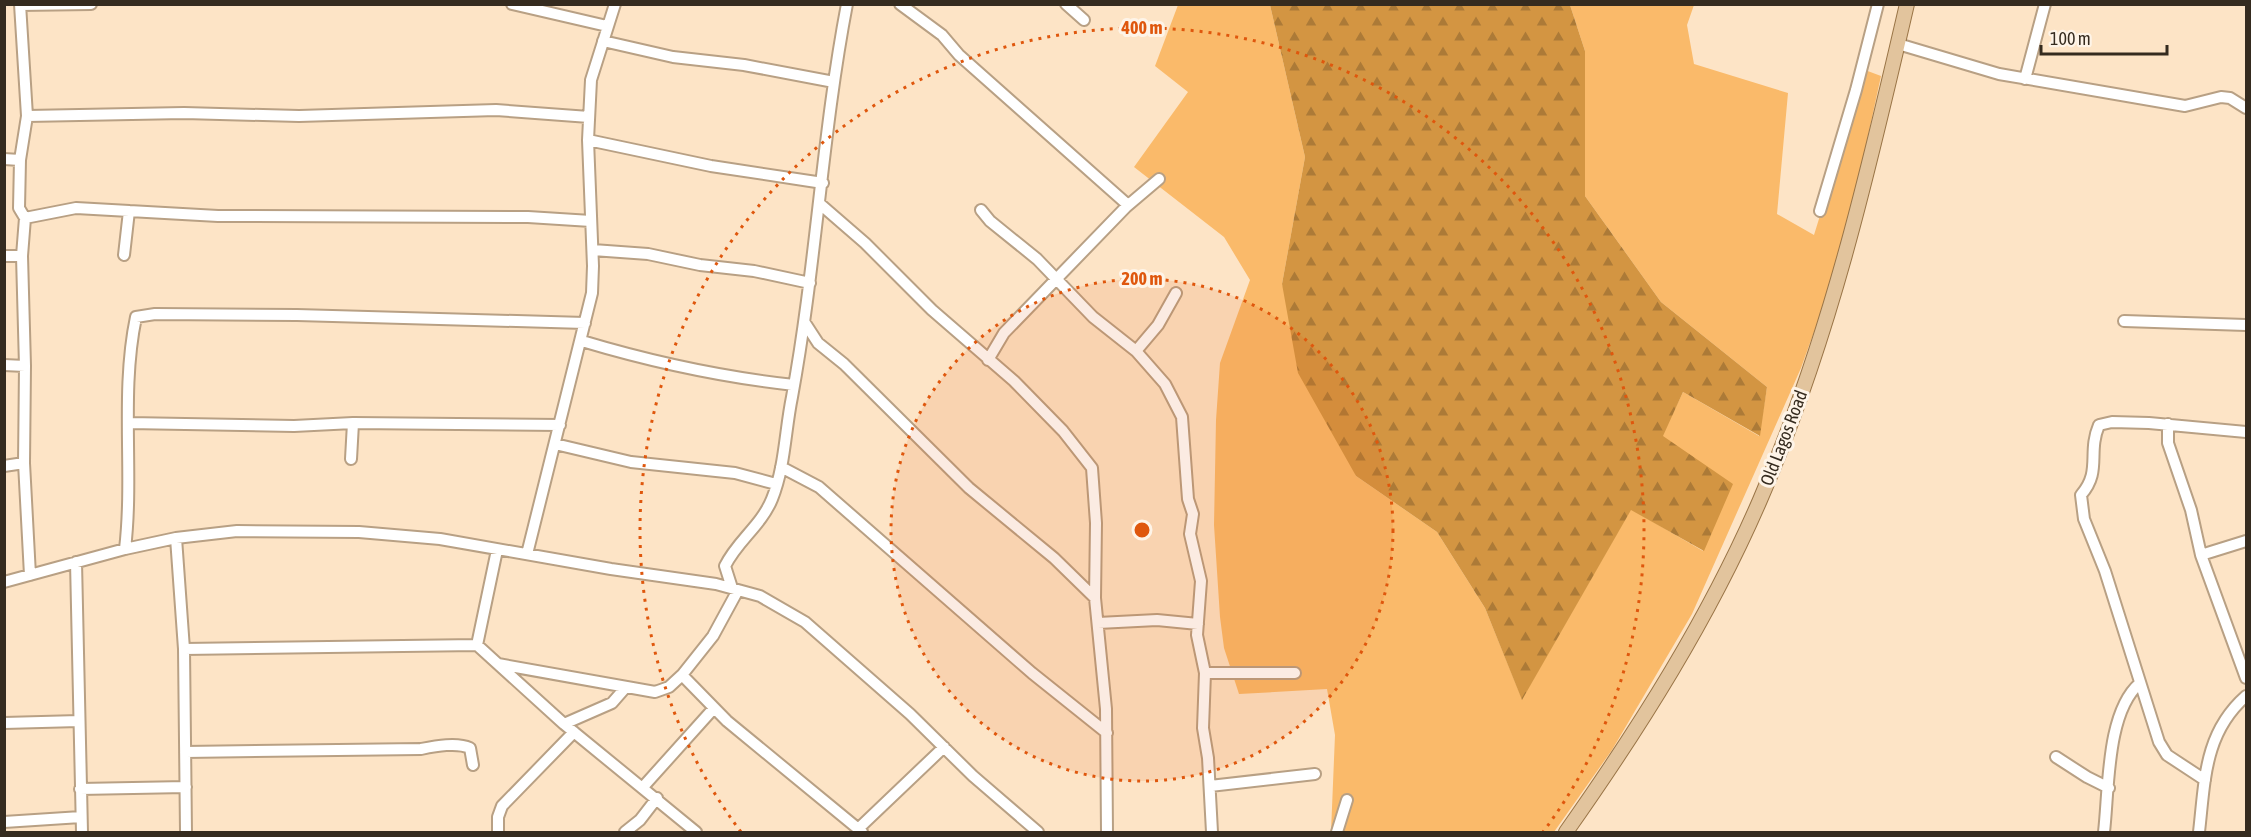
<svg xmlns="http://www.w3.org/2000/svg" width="2251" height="837" viewBox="0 0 2251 837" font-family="'Asap Condensed',sans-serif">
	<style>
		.green { fill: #faba6a }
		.forest { fill: url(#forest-firs) }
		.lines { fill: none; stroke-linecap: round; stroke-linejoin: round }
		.minor-casing { stroke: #b8a084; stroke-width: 14 }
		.major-casing { stroke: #997446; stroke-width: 16 }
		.minor { stroke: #fff; stroke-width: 10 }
		.major { stroke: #e2c49d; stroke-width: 14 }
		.ring { fill: none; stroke: #df570d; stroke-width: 3; stroke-dasharray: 3 6 }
		.labels { text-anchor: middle; stroke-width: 6; stroke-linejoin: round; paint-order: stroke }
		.street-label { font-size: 18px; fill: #352b1f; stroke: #fef4e8 }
		.centre { fill: #df570d; stroke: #fef4e8; stroke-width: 3 }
		.ring-label { font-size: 18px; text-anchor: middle; font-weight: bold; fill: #df570d; stroke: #fef4e8; stroke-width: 6; stroke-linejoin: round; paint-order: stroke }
	</style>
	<defs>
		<pattern id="forest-firs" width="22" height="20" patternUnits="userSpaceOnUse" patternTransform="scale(1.5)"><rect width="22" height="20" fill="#d39542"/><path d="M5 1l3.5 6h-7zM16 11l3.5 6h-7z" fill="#ac7a37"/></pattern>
	</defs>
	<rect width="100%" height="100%" fill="#fde4c6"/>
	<!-- green -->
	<path class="green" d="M1178 5H1270L1305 157 1282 284 1356 476 1437 532 1485 608 1522 699 1631 509 1703 551 1662 436 1683 392 1759 436 1767 387 1661 302 1585 196V51L1570 5H1694L1687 25 1694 64 1788 93 1777 214 1814 235 1865 70 1881 76 1843 251 1801 368 1692 614 1612 750 1554 832H1331L1335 735 1327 689 1239 694 1224 648 1220 617 1214 525 1216 420 1220 363 1250 280 1224 237 1134 167 1188 92 1155 66Z"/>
	<!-- forest -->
	<path class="forest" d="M1270 5H1570L1585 51V196L1661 302 1767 387 1760 436 1683 392 1663 436 1733 484 1704 551 1631 510 1522 700 1485 608 1437 532 1356 476 1298 373 1282 284 1305 157Z"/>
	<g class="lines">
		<!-- minor casing -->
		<g class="minor-casing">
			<path id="minor" d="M20 4 27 116 20 160 19 208 25 218 22 256 25 366 24 463 30 575
				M512 4 607 26
				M900 4 942 35 959 55 1128 205
				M1066 4 1084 20
				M20 5 91 4
				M603 41 673 57 744 65 834 82
				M1898 44 1999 74 2185 106 2221 97 2230 98 2246 108
				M2025 79 2045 4
				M27 116 184 113 299 116 496 110 589 117
				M588 140 711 166 823 183
				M4 159 20 160
				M820 204 865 243 932 310 1014 381 1063 431 1092 468 1096 523 1095 598 1106 709 1107 832
				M981 210 990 221 1037 259 1093 317 1136 351 1165 384 1182 417 1188 499 1193 514 1190 534 1201 581 1197 635 1205 673 1203 728 1208 758 1212 832
				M1820 211 1856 90 1878 4
				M25 218 76 208 218 216 528 217 591 221
				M593 250 648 254 700 265 754 271 810 283
				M124 255 129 211
				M4 256H22
				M2124 321 2246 325
				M805 323 818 343 844 364 969 488 1054 558 1095 598
				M582 341C652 362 721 377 794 385
				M1136 351 1158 325 1176 293
				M988 360 1004 333 1126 207 1159 179
				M4 365 25 366
				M129 423 294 426 353 423
				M2168 424V443L2191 510 2201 555 2246 678
				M555 444 631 462 735 473 776 484
				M351 459 353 423 560 425
				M4 466 24 463
				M781 467 819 487 1032 673 1107 733
				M176 538 184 649 186 832
				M125 549C134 473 120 393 136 317L155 314 297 315 585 323
				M527 554 592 293 593 266 588 140 591 80 615 4
				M2201 555 2246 541
				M76 562 82 832
				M4 582 125 549 176 538 237 531 359 532 440 539 611 569 716 584 760 596 805 622 910 714 973 776 1038 832
				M732 588 725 566C737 541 761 526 772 499 785 467 785 431 792 397 816 267 822 134 847 4
				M738 590 713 636 682 675 727 721 862 832
				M1098 623 1157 620 1198 624
				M477 645 497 550
				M184 649 477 645 564 724 696 832
				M498 664 655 692 669 687 682 675
				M1205 673H1295
				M4 723 79 721
				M564 724 612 703 626 687
				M185 752 421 749C436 746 457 742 470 748L473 765
				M2056 757 2087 777 2109 788
				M2205 780 2167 755 2159 742 2105 571 2084 519 2081 495C2102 471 2087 453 2099 425L2112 422 2149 423 2246 432
				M1210 786 1315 774
				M643 787 714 708
				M80 789 186 787
				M4 822 81 817
				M858 829 944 747
				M498 832V817L502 806 574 732
				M625 832 640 820 657 798
				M1337 832 1347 800
				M2104 832C2109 790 2106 712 2140 683
				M2199 832C2205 780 2204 733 2246 696"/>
		</g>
		<!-- major casing -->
		<g class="major-casing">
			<path id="major" d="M1566 832C1640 727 1709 618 1760 500 1829 341 1868 173 1907 4"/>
		</g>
		<!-- minor -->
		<use href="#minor" class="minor"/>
		<!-- major -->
		<use href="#major" class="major"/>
	</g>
	<!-- distance rings -->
	<circle cx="1142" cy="530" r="251" fill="#df570d" fill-opacity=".12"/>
	<g class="ring">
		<circle cx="1142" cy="530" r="251"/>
		<path d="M741 832A502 502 0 1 1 1543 832"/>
	</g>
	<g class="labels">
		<!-- street labels -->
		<g class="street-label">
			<text transform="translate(1784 438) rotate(-69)" y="6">Old Lagos Road</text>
		</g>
	</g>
	<circle cx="1142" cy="530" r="9" class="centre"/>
	<g class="ring-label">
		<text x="1142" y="34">400 m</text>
		<text x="1142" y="285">200 m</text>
	</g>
	<!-- border -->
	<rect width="2251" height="837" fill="none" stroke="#352b1f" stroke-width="12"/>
	<!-- scale -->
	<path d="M2041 45v9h126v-9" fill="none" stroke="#352b1f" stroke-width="3"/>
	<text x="2050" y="45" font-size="18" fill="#352b1f" stroke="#fef4e8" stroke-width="4.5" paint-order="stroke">100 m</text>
</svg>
